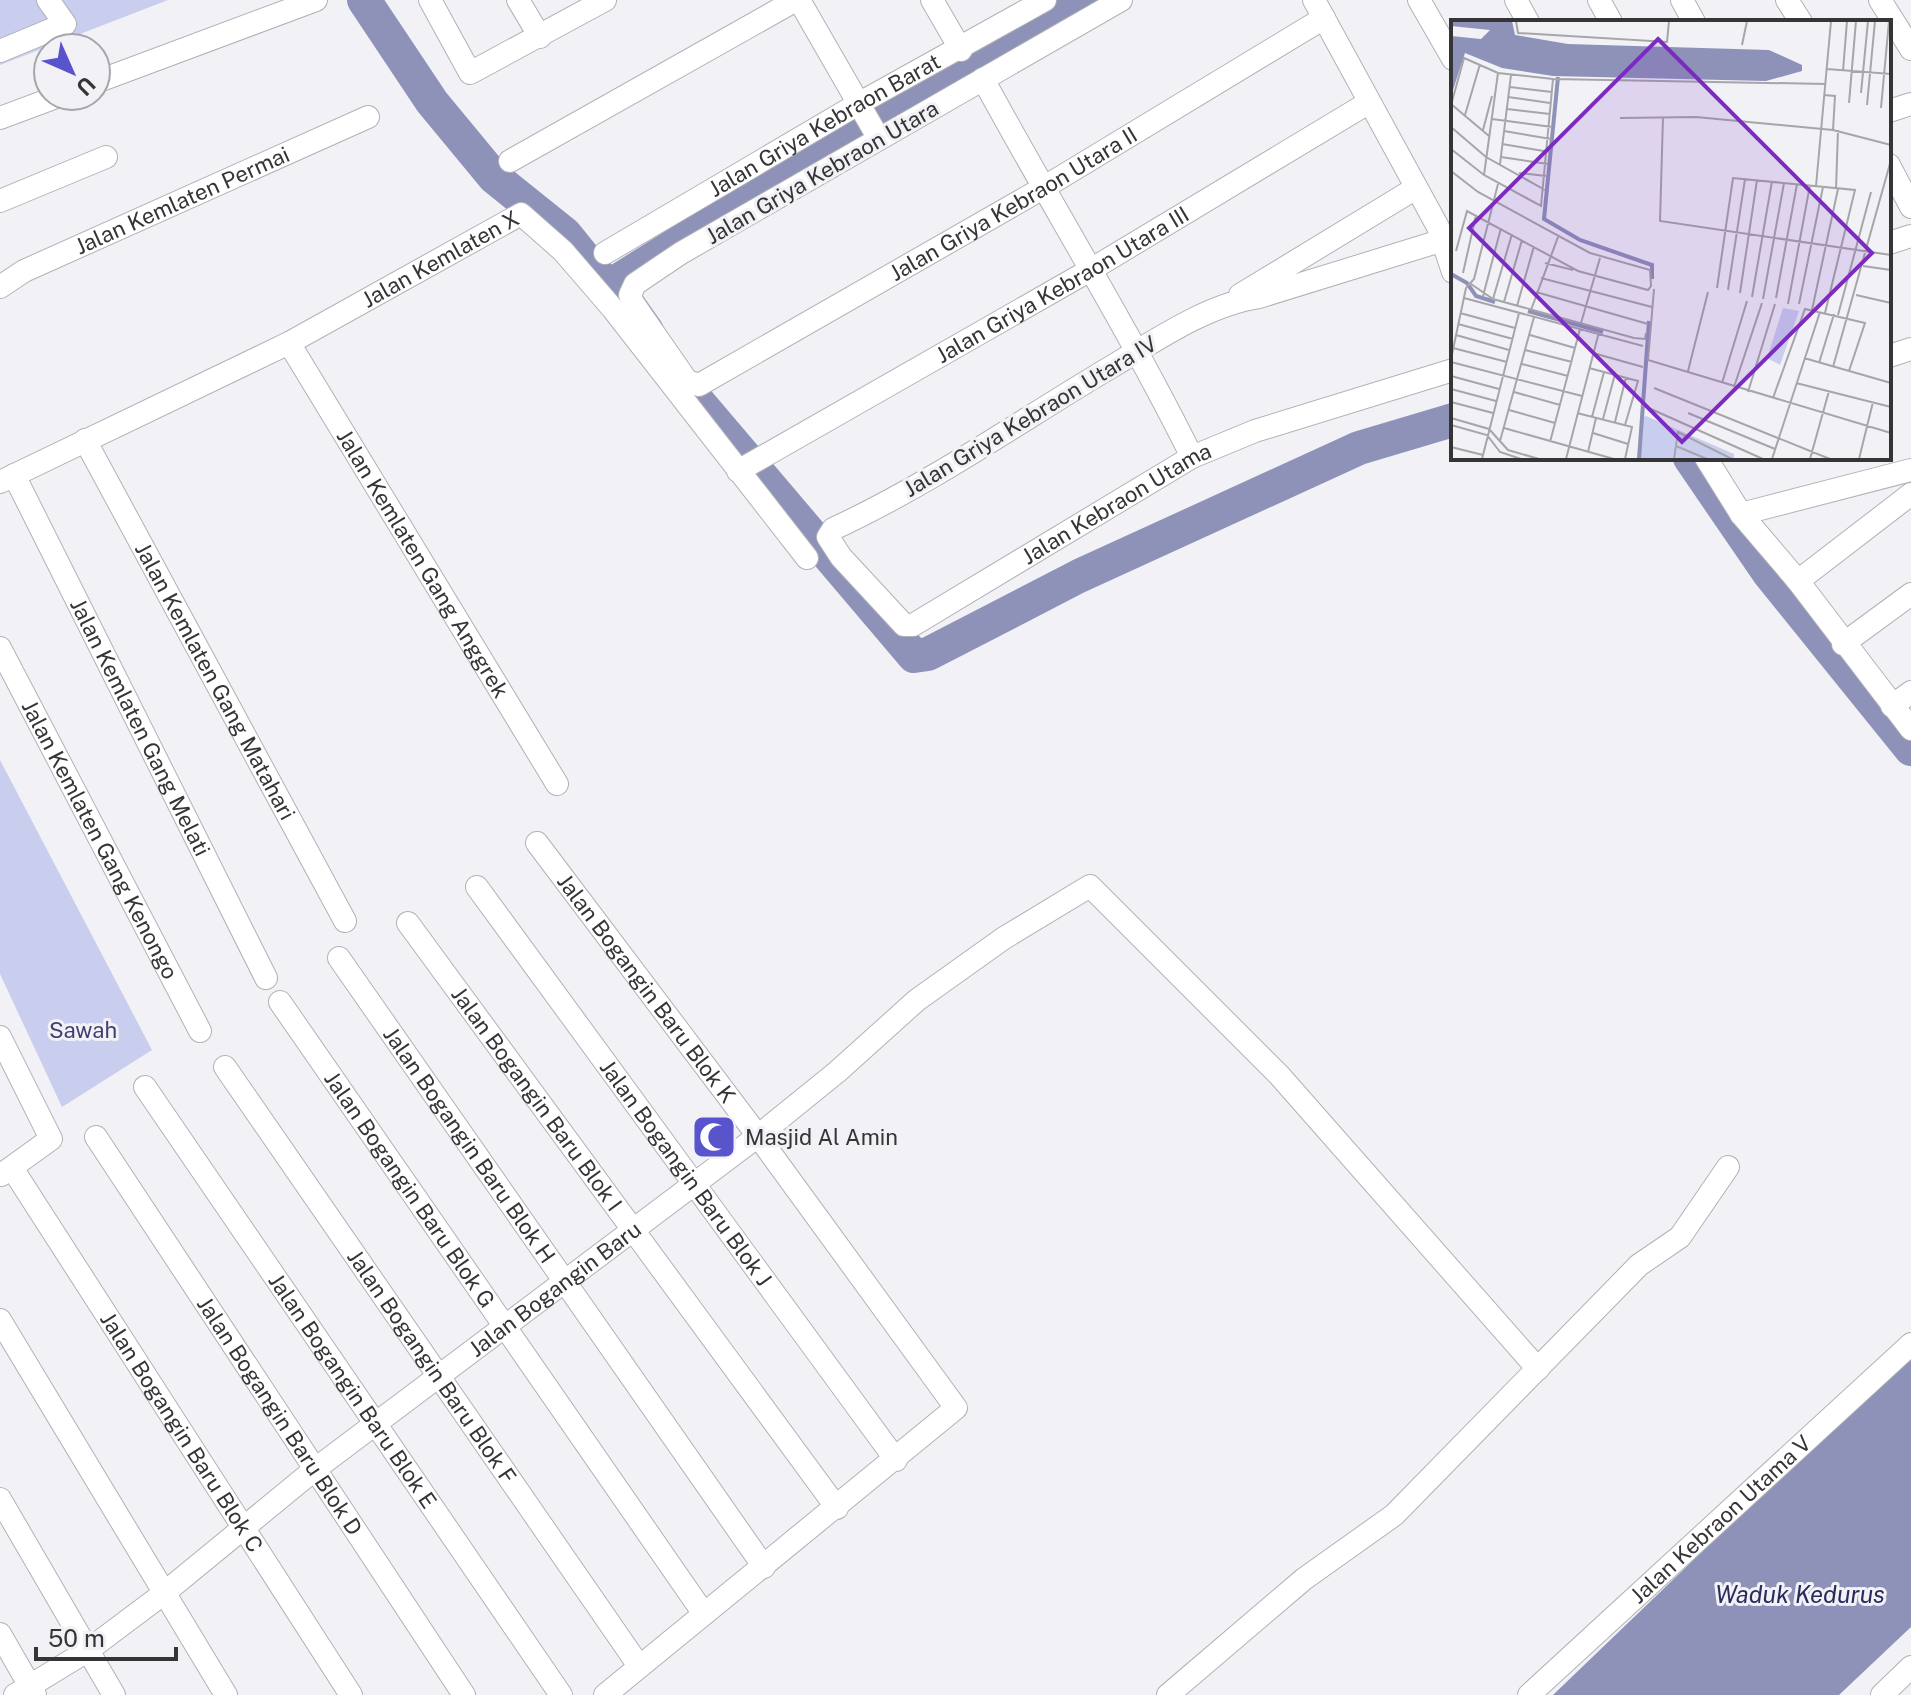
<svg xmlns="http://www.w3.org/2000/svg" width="1911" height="1695" viewBox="0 0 1911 1695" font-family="'Public Sans',sans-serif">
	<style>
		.green { fill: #caceee }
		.water { fill: #8e92b9 }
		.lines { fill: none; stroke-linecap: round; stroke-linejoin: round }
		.river { stroke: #8e92b9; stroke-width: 34 }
		.minor-casing { stroke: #b1b2b6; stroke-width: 24 }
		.minor { stroke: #fff; stroke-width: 22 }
		.labels { text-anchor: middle; stroke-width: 6; stroke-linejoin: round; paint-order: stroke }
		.street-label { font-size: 22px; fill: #353537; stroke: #f1f1f6 }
		.park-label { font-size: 22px; fill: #3e3f73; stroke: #f1f1f6 }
		.poi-label { font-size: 22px; fill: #353537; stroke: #f1f1f6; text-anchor: start }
		.water-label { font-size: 24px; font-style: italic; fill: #2a2a5c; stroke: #f1f1f6 }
		.inset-river { fill: none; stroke: #8e92b9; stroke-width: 4 }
		.inset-road { fill: none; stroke: #a6a6aa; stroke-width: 2 }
		.view { fill: #7b2cbf; fill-opacity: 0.15; stroke: #7b2cbf; stroke-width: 4 }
		.inset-edge { fill: none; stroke: #353537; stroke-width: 4 }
	</style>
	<rect width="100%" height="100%" fill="#f1f1f6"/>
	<!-- green -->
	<path class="green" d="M0 0H168L0 65Z
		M0 760 152 1050 62 1107 0 974Z"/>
	<!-- water -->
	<path class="water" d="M1911 1351V1627L1839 1695H1553Z"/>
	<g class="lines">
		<!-- river -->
		<path class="river" d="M364 0 432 102 494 177 565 234 608 287 623 297 647 331
			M608 287 857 131 1088 0
			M689 391 914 656 928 654 1079 576 1359 448 1453 420
			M1690 458 1768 572 1911 749"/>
		<!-- minor casing -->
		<g class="minor-casing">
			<g id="minor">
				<path d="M430 0 470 73 605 0"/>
				<path d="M518 0 540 37"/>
				<path d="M799 0 879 139"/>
				<path d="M932 0 961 50"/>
				<path id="s1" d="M1121 0 681 253 635 284 630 295 633 303 687 381 699 385 1043 188 1324 18"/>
				<path d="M1314 0 1438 227 1453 272"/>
				<path d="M1419 0 1453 59"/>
				<path d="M1516 0 1528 22"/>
				<path d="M1599 0 1611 22"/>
				<path d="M1682 0 1694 22"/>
				<path d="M1787 0 1801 22"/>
				<path d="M1880 0 1911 49"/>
				<path d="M0 51 65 24 48 0"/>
				<path d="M983 79C1052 206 1128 328 1192 457"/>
				<path d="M96 82 316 0"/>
				<path d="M1889 111 1911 104"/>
				<path d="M0 118 59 96"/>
				<path d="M510 161 796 0"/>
				<path d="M1889 165 1911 207"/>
				<path d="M0 201 106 157"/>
				<path id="s2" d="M1453 237 1259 297C1204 305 1149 345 1101 373 1013 426 926 486 833 529L828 537 841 557 904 625H913L1192 457 1255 431 1453 370"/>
				<path d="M1889 243 1911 236"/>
				<path id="s3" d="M605 253 858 104 1045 0"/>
				<path id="s4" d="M0 287 24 271 368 117"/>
				<path d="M1240 295 1416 188"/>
				<path id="s5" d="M289 343 557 784"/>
				<path d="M1889 356 1911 349"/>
				<path id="s6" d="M85 440 345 921"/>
				<path d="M1706 458 1741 514 1798 581 1911 729"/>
				<path id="s7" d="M738 471 1092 269 1368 103"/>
				<path id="s8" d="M14 475 266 978"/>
				<path id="s9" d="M0 482 289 343 521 214 563 251 613 309 807 558"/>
				<path d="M1741 514 1911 470"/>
				<path d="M1798 581 1911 494"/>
				<path d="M1843 644 1911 594"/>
				<path id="s10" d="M0 648 200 1031"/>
				<path d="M1892 706 1911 692"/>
				<path id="s11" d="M537 843 758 1136 956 1408 605 1695"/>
				<path id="s12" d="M477 887 896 1460"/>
				<path id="s13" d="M408 923 837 1508"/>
				<path id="s14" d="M339 958 764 1567"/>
				<path id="s15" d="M280 1002 704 1614"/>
				<path d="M0 1037 51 1139 1 1175"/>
				<path id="s16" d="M225 1067 639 1666"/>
				<path id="s17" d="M145 1087 561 1695"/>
				<path id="s18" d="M96 1137 464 1695"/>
				<path id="s19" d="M12 1168 351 1695"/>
				<path d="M0 1320 226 1695"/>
				<path d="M0 1499 114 1695"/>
				<path d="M0 1634 35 1695"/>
				<path id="s20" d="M15 1695 87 1651 163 1594 314 1470 758 1136 837 1072 917 1000 1004 938 1090 886 1279 1075 1538 1369"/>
				<path d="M1168 1695 1304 1579 1394 1515 1639 1265 1680 1237 1728 1167"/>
				<path id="s21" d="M1529 1695 1911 1344"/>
				<path d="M1882 1695 1911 1667"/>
			</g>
		</g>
		<!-- minor -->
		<use href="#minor" class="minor"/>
	</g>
	<!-- icons -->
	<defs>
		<g id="mosque-square" transform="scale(2.3)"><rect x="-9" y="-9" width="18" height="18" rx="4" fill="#5a54cc" stroke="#f1f1f6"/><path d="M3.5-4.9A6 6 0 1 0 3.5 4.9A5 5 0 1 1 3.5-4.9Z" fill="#fff"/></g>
	</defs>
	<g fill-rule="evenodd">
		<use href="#mosque-square" x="714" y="1137"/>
	</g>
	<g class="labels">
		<!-- street labels -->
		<g class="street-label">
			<text dy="8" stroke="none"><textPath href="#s3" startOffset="254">Jalan Griya Kebraon Barat</textPath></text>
			<text transform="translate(822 172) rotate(-30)" y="8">Jalan Griya Kebraon Utara</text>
			<text dy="8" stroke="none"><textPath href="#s4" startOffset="202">Jalan Kemlaten Permai</textPath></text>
			<text dy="8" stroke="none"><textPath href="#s1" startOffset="1054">Jalan Griya Kebraon Utara II</textPath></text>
			<text dy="8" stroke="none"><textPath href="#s9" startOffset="494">Jalan Kemlaten X</textPath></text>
			<text dy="8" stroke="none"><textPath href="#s7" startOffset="374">Jalan Griya Kebraon Utara III</textPath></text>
			<text transform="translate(1030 416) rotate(-31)" y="8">Jalan Griya Kebraon Utara IV</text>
			<text dy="8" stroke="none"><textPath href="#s2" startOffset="1062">Jalan Kebraon Utama</textPath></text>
			<text dy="8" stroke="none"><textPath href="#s5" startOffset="258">Jalan Kemlaten Gang Anggrek</textPath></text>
			<text dy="8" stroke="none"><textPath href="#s6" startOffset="274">Jalan Kemlaten Gang Matahari</textPath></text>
			<text dy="8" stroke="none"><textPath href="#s8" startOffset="282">Jalan Kemlaten Gang Melati</textPath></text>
			<text dy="8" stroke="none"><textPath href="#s10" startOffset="216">Jalan Kemlaten Gang Kenongo</textPath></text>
			<text dy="8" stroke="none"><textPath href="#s11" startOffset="182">Jalan Bogangin Baru Blok K</textPath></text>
			<text dy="8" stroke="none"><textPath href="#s13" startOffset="218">Jalan Bogangin Baru Blok I</textPath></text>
			<text dy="8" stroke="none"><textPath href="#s14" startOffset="228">Jalan Bogangin Baru Blok H</textPath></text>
			<text dy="8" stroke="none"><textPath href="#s12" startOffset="354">Jalan Bogangin Baru Blok J</textPath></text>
			<text dy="8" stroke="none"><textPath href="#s15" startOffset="228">Jalan Bogangin Baru Blok G</textPath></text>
			<text dy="8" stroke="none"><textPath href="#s20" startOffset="676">Jalan Bogangin Baru</textPath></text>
			<text dy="8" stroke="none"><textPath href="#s16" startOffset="364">Jalan Bogangin Baru Blok F</textPath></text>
			<text dy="8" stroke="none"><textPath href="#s17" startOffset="368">Jalan Bogangin Baru Blok E</textPath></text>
			<text dy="8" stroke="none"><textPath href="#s18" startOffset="334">Jalan Bogangin Baru Blok D</textPath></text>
			<text dy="8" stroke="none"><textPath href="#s19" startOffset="314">Jalan Bogangin Baru Blok C</textPath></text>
			<text dy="8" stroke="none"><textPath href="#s21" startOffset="260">Jalan Kebraon Utama V</textPath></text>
		</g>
		<!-- park labels -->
		<g class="park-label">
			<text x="83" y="1038">Sawah</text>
		</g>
		<!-- poi labels -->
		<g class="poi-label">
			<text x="745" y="1145">Masjid Al Amin</text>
		</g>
		<!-- water labels -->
		<g class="water-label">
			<text x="1800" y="1603">Waduk Kedurus</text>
		</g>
	</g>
	<!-- overview -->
	<g transform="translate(1451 20)">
		<rect width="440" height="440" fill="#f1f1f6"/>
		<path d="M332 288 348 291 329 345 316 338ZM195 396 283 434V439H189L191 397Z" fill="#caceee"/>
		<path d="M0 1H61L64 15 117 24 318 30 351 45V51L315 61 102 56 51 48 14 33 0 76V16L30 19 39 10 0 6Z" fill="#8e92b9"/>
		<path class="inset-river" d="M107 57 93 199 129 220 201 245V259M0 254 16 263 25 276 44 282M77 291 152 312M188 439 198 301"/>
		<path class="inset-road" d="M65 1 67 13 216 22 218 1M291 25 296 1M376 49 440 54M392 51 396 1M59 67 101 72M410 73 417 1M373 75 384 76 382 110M57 77 99 83M398 83 405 1M0 84 38 116M0 85 13 38 47 53 102 59 375 64M416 85 424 1M430 88 438 1M56 89 99 94M14 95 29 44M212 97 209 201 440 235M169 98 245 97 382 110 440 125M41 99 101 107M0 107 35 137 94 170M32 110 41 76M53 111 100 119M51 124 99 132M0 129 33 155 90 186 102 59M50 137 97 144M49 144 60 55M0 151 27 172 139 233 199 250 200 266 197 270 127 251 16 191 5 231M68 153 95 156M33 155 47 53M365 166 380 1M385 169 387 110M94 243 122 250M412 246 440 250M12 253 25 195M90 258 201 287M20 264 42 279 183 318 194 319 195 313M15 268 23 259 47 164M266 268 282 158 404 170 374 293M203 269 197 340 440 413M277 270 294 159M85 272 197 304M289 273 306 160M405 275 440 283M32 276 50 208M301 277 321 161M13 278 192 326M325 278 346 164M42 279 61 214M312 279 333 163M53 282 71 220M337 284 359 165M348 284 372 167M66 286 83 226M80 290 107 217M361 290 387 169M9 293 64 308M387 295 420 172M130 303 149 238M7 304 62 319M5 315 58 330M79 315 124 328M2 328 56 342M74 330 121 342M142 333 192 347M353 338 440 363M0 339 15 268M0 342 131 376M368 343 383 294M71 344 117 356M382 347 440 140M138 348 187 361 174 405M237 351 257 272M0 356 48 369M271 363 296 281M345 363 440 387M283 367 311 283M203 368 379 439M0 369 45 381M63 372 109 385M297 372 324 284M322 378 354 289 414 303 398 351M0 382 42 393M191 385 312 439M58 390 104 403M126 393 181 407 174 439M237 393 324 429M141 397 153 352M0 398 38 409 57 430 88 439M152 399 164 354M164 402 175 357M0 405 36 415 49 432 70 439M53 408 163 439M142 413 177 424M49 421 83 297M99 422 129 309M225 426 256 439M0 427 32 435M137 432 145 398M31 439 68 293M115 439 148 312M223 439 227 412 281 439M321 439 369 292M359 439 378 371M408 439 422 382"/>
		<path class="view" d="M207 19 421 233 231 422 18 208Z"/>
		<rect width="440" height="440" class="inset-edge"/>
	</g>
	<!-- north arrow -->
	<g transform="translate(72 72) rotate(135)"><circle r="38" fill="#f1f1f6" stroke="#a6a6aa" stroke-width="2"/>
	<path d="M0-6L14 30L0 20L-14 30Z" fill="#5a54cc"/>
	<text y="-12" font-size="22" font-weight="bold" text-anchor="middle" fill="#353537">U</text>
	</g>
	<!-- scale -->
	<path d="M36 1647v12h140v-12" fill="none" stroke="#353537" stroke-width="4"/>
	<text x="48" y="1647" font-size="24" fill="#353537" stroke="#f1f1f6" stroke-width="6" paint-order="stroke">50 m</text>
</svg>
